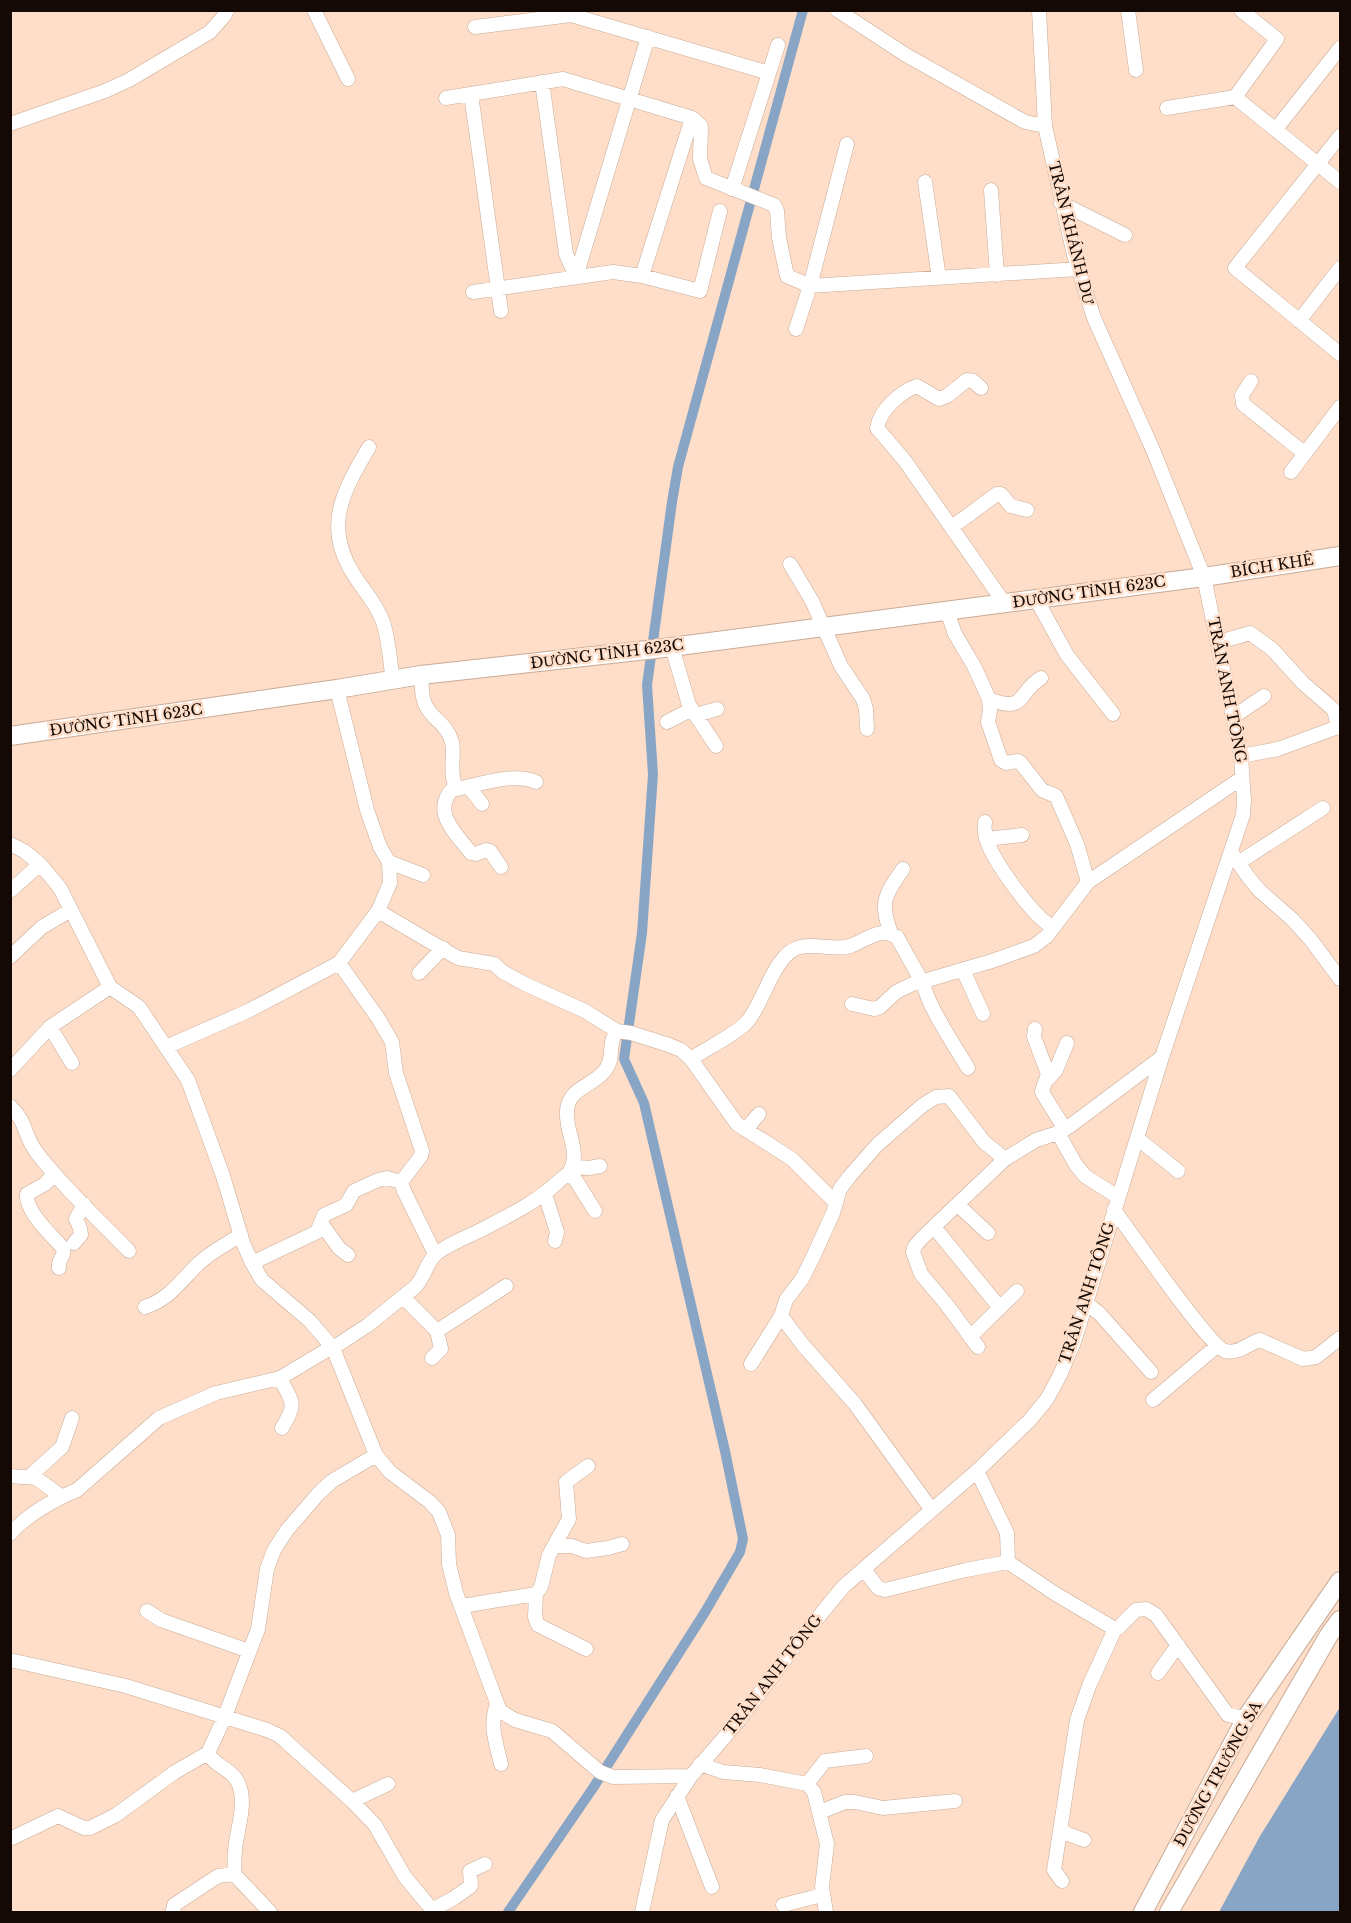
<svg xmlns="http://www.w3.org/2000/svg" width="1351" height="1923" viewBox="0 0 1351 1923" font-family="'Libre Baskerville',serif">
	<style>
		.water { fill: #89a5c6 }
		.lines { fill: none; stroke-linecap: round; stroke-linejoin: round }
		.canal { stroke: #89a5c6; stroke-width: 10 }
		.minor-casing { stroke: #c8aa95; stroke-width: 15 }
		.major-casing { stroke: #c8aa95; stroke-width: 20 }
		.minor { stroke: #fff; stroke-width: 14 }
		.major { stroke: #fff; stroke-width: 18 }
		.labels { text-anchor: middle; stroke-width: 5; stroke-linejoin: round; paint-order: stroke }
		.street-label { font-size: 15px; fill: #140904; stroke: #fedec8 }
	</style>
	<rect width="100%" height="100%" fill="#fedec8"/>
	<!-- water -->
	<path class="water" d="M1340 1707V1912H1219L1260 1836Z"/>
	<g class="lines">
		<!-- canal -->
		<path class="canal" d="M508 1912 593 1788 705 1612 740 1552 743 1539 725 1451 644 1103 624 1059 642 933 653 774 647 685 672 502 678 467 803 10"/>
		<!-- minor casing -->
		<g class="minor-casing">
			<path id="minor" d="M314 10 348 79
				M837 10 906 55 1025 122 1045 126
				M1128 10 1136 70
				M1241 10 1277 39 1235 97 1340 182
				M475 27 571 15 769 73
				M542 82 566 254 576 277
				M471 94 501 311
				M446 98 563 79 692 118 701 126 700 159 706 178 774 205 777 211 779 238 787 276 810 286 1079 269
				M1167 108 1235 97
				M10 124 105 91 129 80 210 32 224 16 227 10
				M1276 129 1340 48
				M1340 136 1235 268 1340 354
				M925 182 939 278
				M732 189 778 45
				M991 190 997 275
				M1061 203 1125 235
				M642 276 692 118
				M576 277 648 37
				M473 292 613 272 642 276 700 291 720 211
				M1299 321 1340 268
				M796 329 810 286 847 144
				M1251 381 1242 395 1243 404 1304 453
				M981 388 973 381 967 380 947 396 939 399 917 386C900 392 880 410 877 428L905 461 1005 604
				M369 447C344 490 322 526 354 575 363 590 377 604 383 622 389 640 390 662 393 681
				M1291 472 1340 407
				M952 527 997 494H1001L1011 506 1027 510
				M790 564 812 601 841 666 863 699 866 709 867 729
				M1036 599 1067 655 1113 714
				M947 611 955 634 974 666 989 699 990 711 988 722 1001 760 1006 763 1018 761 1020 762 1042 790 1056 796 1077 844 1088 882
				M1219 642 1250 633 1272 649 1303 683 1334 710 1338 727 1340 728
				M672 647 689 705 716 746
				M421 675C422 684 421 695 425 704 431 719 447 723 452 742 455 756 448 778 458 789 480 784 515 772 536 782
				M989 699C1027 714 1017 692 1041 678
				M696 715 717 709
				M1233 717 1264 696
				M667 722 692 709
				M1241 756 1278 749 1338 727
				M455 786C430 811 454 831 471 853L476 854 486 850 490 851 501 867
				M469 787 482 804
				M985 822C984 828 985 835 987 841 994 862 1034 918 1053 927
				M986 839 1022 835
				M10 844 24 851 40 864 60 888 110 987 139 1007 188 1080 223 1176 243 1243 252 1263 262 1280 310 1321 333 1348 376 1455 390 1472 430 1502 439 1512 448 1535 449 1564 456 1593 500 1711 515 1720 552 1731 600 1772 613 1777 691 1776
				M1231 852 1249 878 1260 891 1293 920 1311 940 1340 979
				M389 862 423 875
				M1238 863 1323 808
				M10 891 40 864
				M378 911 458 958 494 964 503 972 525 984 585 1011 617 1031 631 1033 669 1045 681 1050 691 1059 737 1124 792 1159 835 1202
				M891 933C879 902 885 895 903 869
				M10 957 42 927 71 910
				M339 963 378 1018 392 1042 396 1073 422 1151 421 1156 401 1182 404 1191 435 1254
				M963 970 983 1014
				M419 973 443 948
				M924 981C922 998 958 1051 968 1068
				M852 1004 874 1009 880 1007 896 992 921 980
				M50 1027 72 1063
				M1035 1029 1034 1037 1048 1074 1042 1091 1043 1094 1065 1129
				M166 1047 248 1011 339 963 378 911 390 883 389 862 380 847 367 810 337 689
				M691 1059C706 1049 732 1036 745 1024 763 1007 773 953 800 947 816 943 835 951 850 946 867 940 880 926 897 937L921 980 924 981 992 961 1034 946 1047 936 1088 882 1242 778
				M10 1070 50 1027 110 987
				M1048 1079 1056 1070 1067 1043
				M10 1106C28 1123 23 1135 37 1153 64 1188 98 1219 129 1251
				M747 1131 752 1122 759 1114
				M1058 1133 1076 1165 1085 1176 1118 1197
				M1137 1138 1178 1171
				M572 1167 589 1168 600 1166
				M570 1171 595 1211
				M54 1174 45 1184 27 1194C25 1211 51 1235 63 1248 66 1256 57 1260 59 1268
				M545 1194 557 1232 555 1241
				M958 1205 988 1233
				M1114 1210C1131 1232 1207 1344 1225 1351 1237 1355 1249 1343 1260 1340L1303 1359 1316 1357 1340 1338
				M321 1223 339 1248 348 1255
				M934 1227 1000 1308
				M74 1243 81 1235 80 1228 76 1219 84 1204
				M252 1263 317 1232 324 1215 346 1205 354 1191 378 1180 387 1178 401 1182
				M403 1297 437 1331 506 1286
				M1086 1303 1100 1314 1151 1372
				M145 1307C168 1300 181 1281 197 1265 209 1253 226 1244 241 1235
				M970 1337 1017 1291
				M978 1347 947 1305 921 1274 913 1252 915 1246 922 1238 1005 1159
				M333 1348 368 1325 415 1287C425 1277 426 1262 437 1253 449 1244 464 1238 477 1232 506 1217 534 1204 558 1182 562 1178 569 1174 571 1169 580 1150 565 1130 567 1111 568 1087 595 1086 606 1069 615 1057 607 1043 617 1031
				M432 1358 441 1349 437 1331
				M751 1364 781 1316
				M280 1378C292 1403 298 1402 282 1428
				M1153 1400 1217 1346
				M977 1471 1007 1533 1008 1562 1054 1593 1115 1629 1118 1628 1136 1610 1146 1609 1156 1615 1228 1715 1246 1718
				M10 1476 36 1478 62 1497
				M29 1477 62 1447 72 1418
				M931 1509 855 1404 803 1345 781 1316 786 1300 802 1279 813 1257 833 1213 840 1189 849 1177 877 1145 923 1105 936 1097 949 1096 984 1142 1005 1159 1036 1140 1058 1133 1070 1126 1162 1057
				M10 1534C28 1514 53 1500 77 1490L159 1418 216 1393 280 1378 332 1347
				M554 1546H572L586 1551 608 1548 622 1544
				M864 1569 878 1588 885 1590 966 1570 1008 1562
				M536 1594 535 1617 538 1625 586 1649
				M462 1606 536 1594 541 1587 549 1555 569 1519 566 1482 588 1466
				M147 1611 161 1620 249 1651
				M10 1660 126 1686 267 1730 280 1736 352 1801 375 1825 405 1877 434 1912
				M1158 1673 1178 1645
				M497 1704C489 1725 496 1743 501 1764
				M700 1764 723 1772 760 1775 807 1784 814 1792 827 1844 822 1887 826 1912
				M807 1784 825 1761 866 1756
				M677 1796 712 1887
				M352 1801 388 1784
				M820 1812 845 1802H855L883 1808 955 1801
				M1060 1831 1084 1840
				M10 1839 58 1816 84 1828H90L116 1815 175 1772 208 1753
				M1062 1881 1054 1870 1077 1720 1089 1686 1115 1629
				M783 1905 822 1895
				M432 1910 454 1898 471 1886 470 1871 485 1864
				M174 1912 173 1910 174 1905 212 1880 218 1876 234 1874
				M270 1912 234 1874C235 1866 234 1858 235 1850 237 1828 249 1799 236 1779 229 1768 213 1765 208 1753L225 1716 258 1629 267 1569 274 1550 287 1530 318 1494 332 1481 376 1455
				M642 1912 662 1820 691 1776 740 1719 801 1638 844 1586 977 1471 1029 1421 1047 1399 1060 1375 1074 1342 1162 1057 1243 815 1244 800 1241 756 1204 577 1153 450 1094 318 1074 255 1045 126 1039 10"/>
		</g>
		<!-- major casing -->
		<g class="major-casing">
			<path id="major" d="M10 736 337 689 421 675 656 649 1204 577 1340 556
				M1143 1912 1246 1718 1340 1581
				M1169 1912 1329 1635 1340 1620"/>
		</g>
		<!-- minor -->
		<use href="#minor" class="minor"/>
		<!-- major -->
		<use href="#major" class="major"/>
	</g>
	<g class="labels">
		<!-- street labels -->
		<g class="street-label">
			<text transform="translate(1071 233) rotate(76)" y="5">TRẦN KHÁNH DƯ</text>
			<text transform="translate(1272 566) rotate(-9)" y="5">BÍCH KHÊ</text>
			<text transform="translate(1089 592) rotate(-8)" y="5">ĐƯỜNG TỈNH 623C</text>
			<text transform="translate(607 654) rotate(-7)" y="5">ĐƯỜNG TỈNH 623C</text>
			<text transform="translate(1227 690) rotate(79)" y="5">TRẦN ANH TÔNG</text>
			<text transform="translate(126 720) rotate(-8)" y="5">ĐƯỜNG TỈNH 623C</text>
			<text transform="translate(1087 1293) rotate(-72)" y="5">TRẦN ANH TÔNG</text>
			<text transform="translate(773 1675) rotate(-52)" y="5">TRẦN ANH TÔNG</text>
			<text transform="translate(1218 1774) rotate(-61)" y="5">ĐƯỜNG TRƯỜNG SA</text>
		</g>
	</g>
	<!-- border -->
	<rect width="1351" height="1923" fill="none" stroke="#140904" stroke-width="24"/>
</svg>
